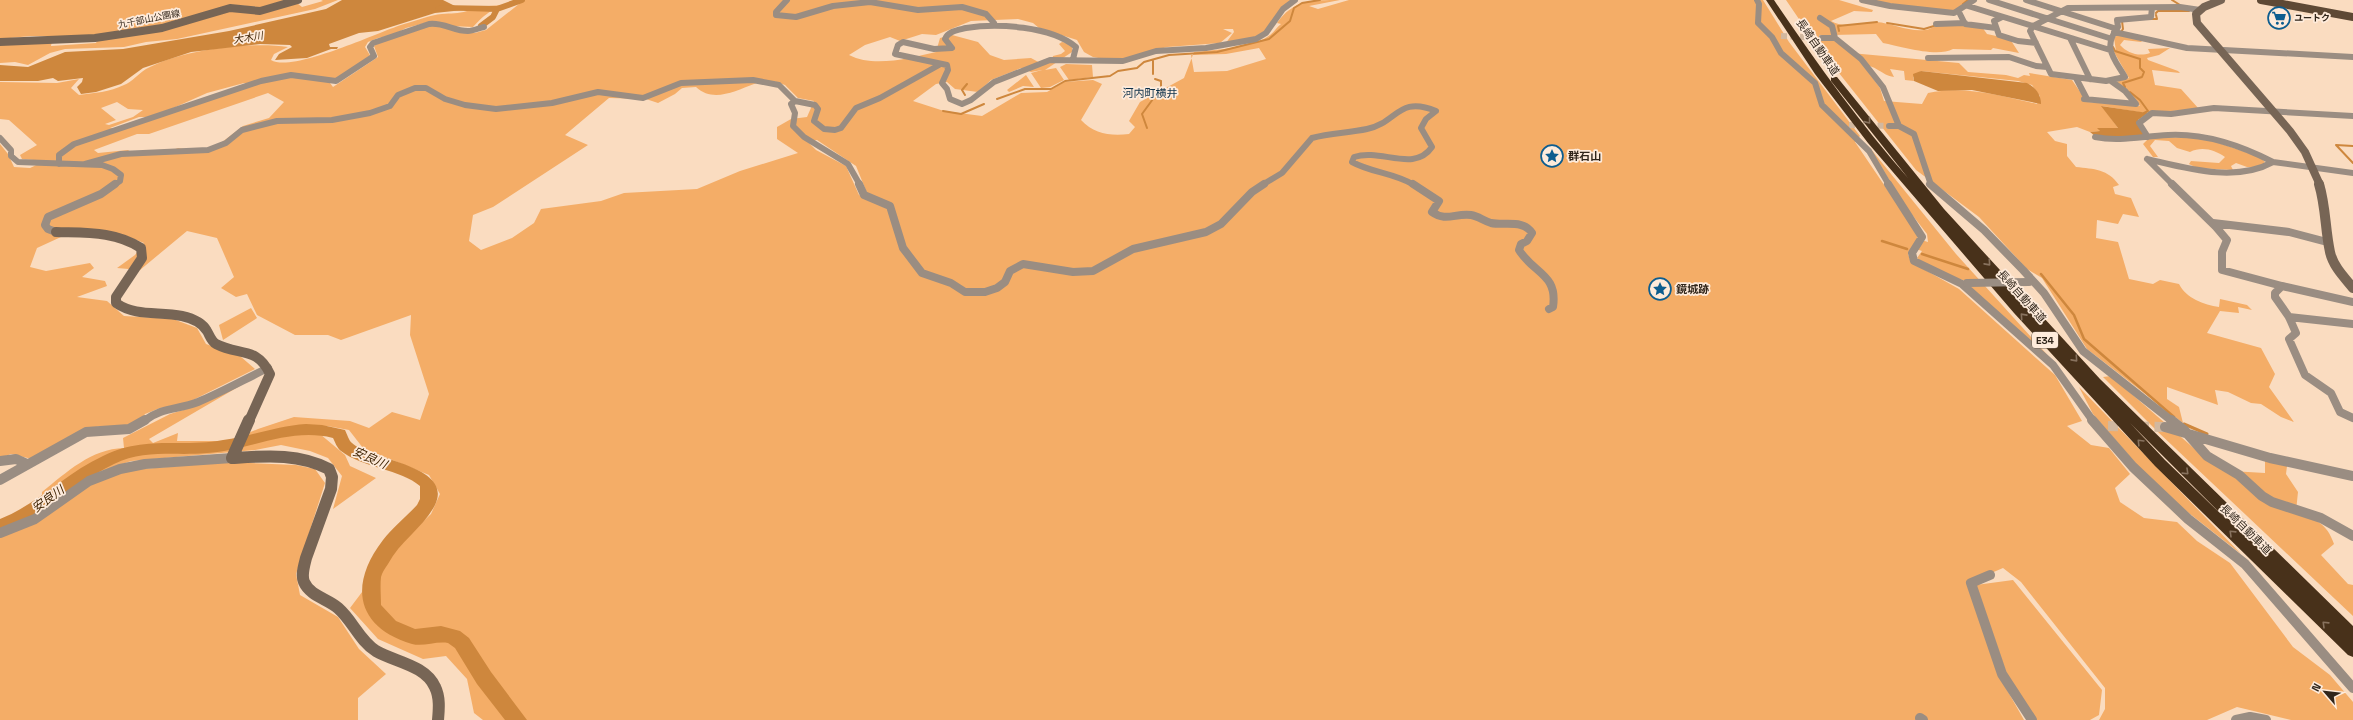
<svg xmlns="http://www.w3.org/2000/svg" width="2353" height="720" viewBox="0 0 2353 720" font-family="'Space Grotesk','Noto Sans JP',sans-serif">
	<style>
		.green { fill: #f4ad67; fill-rule: evenodd }
		.water { fill: #ce873d }
		.lines { fill: none; stroke-linecap: round; stroke-linejoin: round }
		.stream-far2 { stroke: #ce873d; stroke-width: 2 }
		.stream-far1 { stroke: #ce873d; stroke-width: 2.5 }
		.stream { stroke: #ce873d; stroke-width: 3 }
		.canal { stroke: #ce873d; stroke-width: 6 }
		.river { fill: #ce873d; fill-rule: evenodd }
		.street-tunnel-far1 { stroke: #d2b89f; stroke-width: 6; stroke-dasharray: 6 3.5; stroke-linecap: butt }
		.street-tunnel { stroke: #d2b89f; stroke-width: 10; stroke-dasharray: 10 5.5; stroke-linecap: butt }
		.street-far2 { stroke: #9a8d82; stroke-width: 6 }
		.street-far1 { stroke: #9a8d82; stroke-width: 8 }
		.street { stroke: #9a8d82; stroke-width: 10 }
		.secondary-far2 { stroke: #776555; stroke-width: 8 }
		.secondary-far1 { stroke: #776555; stroke-width: 10 }
		.secondary { stroke: #776555; stroke-width: 12 }
		.primary { stroke: #5e4935; stroke-width: 8 }
		.highway { fill: #48311a; fill-rule: evenodd }
		.street-bridge { stroke: #9a8d82; stroke-width: 8 }
		.oneway { stroke: #88725e }
		.labels { text-anchor: middle; stroke-width: 3.5; stroke-linejoin: round; paint-order: stroke }
		.far-poi-label { font-size: 9px; font-weight: bold; fill: #31261b; stroke: #feebdb; text-anchor: start }
		.far-street-label { font-size: 9px; fill: #31261b; stroke: #feebdb }
		.far-water-label { font-size: 10px; font-style: italic; fill: #3f2303; stroke: #feebdb }
		.shield { fill: #feebdb; stroke: #6e6155; stroke-width: 1 }
		.shield-label { font-size: 10px; font-weight: bold; fill: #31261b }
		.street-label { font-size: 11px; fill: #31261b; stroke: #feebdb }
		.far-quarter-label { font-size: 11px; fill: #0e314a; stroke: #feebdb }
		.poi-label { font-size: 11px; font-weight: bold; fill: #31261b; stroke: #feebdb; text-anchor: start }
		.water-label { font-size: 12px; font-style: italic; fill: #3f2303; stroke: #feebdb }
	</style>
	<rect width="100%" height="100%" fill="#fadcc0"/>
	<!-- green -->
	<path class="green" d="M0 0H291L265 8 238 5 163 25 93 36H30L0 39Z
		M321 0H338L315 9 177 39 146 42 124 47 65 49 50 53 28 65 15 62 0 63V44L52 41 51 46 96 43 98 39 224 11 250 13 297 3 302 7 323 1Z
		M517 0H1292C1276 10 1276 21 1264 33 1255 41 1236 41 1225 44L1234 32 1233 29H1223L1232 33 1220 43 1167 47 1123 59 1109 60 1093 57 1084 52 1077 40 1039 28 1033 23 1018 19 971 21 936 35 922 34 900 41 890 37 865 45 849 55C874 68 910 58 936 52L940 38 952 35 978 42 990 55 1004 60 1031 58 1042 64 1052 61 1053 56 1061 54 1065 51 1059 44 1062 42 1072 44V52L1045 70 1056 68 1064 80 1050 87 1041 88 1031 73 1042 70 1031 72 1021 68 991 80 978 92 955 89 947 82 936 84 913 101 944 111 982 116 1021 93 1047 92 1064 82 1093 80 1102 84 1081 120C1094 134 1110 136 1129 134L1135 127 1129 121 1140 102 1184 78 1194 52C1214 50 1254 48 1270 35 1274 32 1277 27 1281 24L1277 23C1293 0 1312 0 1340 0L1309 6 1318 9 1349 0H1763L1789 42 1860 136 1855 142 1916 232 1918 239 1928 242 1927 234 1903 203 1870 148 1956 254 2052 360 1974 292 1968 281C1952 278 1929 270 1917 258L1922 251 1913 248 1908 254 1911 262 1959 289 2055 375 2082 421 2067 426 2091 445 2109 448 2130 474 2115 488 2120 502 2144 518 2177 522 2197 541 2230 563 2293 647 2330 675 2353 702V720H2291L2237 707 2207 720H2099L2105 709V688L2021 582 2003 568 1968 583 1998 674 2024 720H483L474 713 467 679 446 656 423 659 378 639 350 608 396 547 431 514 440 494 429 475 363 448 349 430 327 426 320 434 345 455 350 466 376 478 333 509 342 476 328 458 310 451 281 445 255 450 131 461 99 472 45 508 7 520 42 499V492C67 472 91 449 124 448L123 438 170 414 193 407 248 378 262 373 149 439 153 443 178 433 177 441H229L258 429 294 417 350 421 369 428 392 412 420 420 429 394 410 335 411 315 341 340 328 335H295L257 315 247 294 236 297 221 288 234 277 217 238 187 231 140 270 117 268 135 255 144 243 124 235 74 231 37 248 30 267 46 271 90 263 94 268 82 277 105 281 107 286 77 297 107 301 124 316 173 319 197 328 206 344 240 356 255 369 183 405 160 408 145 414 140 421 130 427 100 426 78 432 32 459 11 454 0 458V144L8 154 14 167 30 168 45 161 22 159 20 155 37 145 9 120 0 119V82L57 83 79 79 71 88 79 95C94 93 110 92 124 85 132 82 138 74 146 69 180 50 250 41 288 47L274 54 271 60C293 73 378 32 404 24 416 21 430 15 442 14 451 13 458 14 467 11L460 8 503 5ZM519 4 486 30 475 33 462 32 433 25 381 41 374 46 378 57 333 87 330 83 371 57 365 47 368 42 378 38 393 35 406 28 429 22H439L452 26 473 27C488 11 495 6 519 4ZM1259 48 1266 59 1227 71 1194 72 1191 55 1226 54ZM773 81 785 85 798 98 814 101 807 117 791 119 777 127V139L798 153 740 171 697 189 624 193 601 201 541 209 534 223 512 238 481 250 469 241 473 215 493 207 588 145 565 135 609 98 646 99 658 103 675 94 682 88 696 87C713 103 735 91 754 84 760 82 767 82 773 81ZM244 83 253 84 133 125 119 129 110 128 139 117H147L171 109 207 93ZM268 93 284 102 269 118 243 126 217 146 199 151 178 148 165 153 134 154 128 150 98 153 94 150 137 134H149ZM117 102 128 109 143 110 133 117 109 125 105 124 116 120 101 108ZM817 140 856 166 867 193 879 199 872 201 859 195 846 166 816 150 808 142Z
		M1786 0H1839L1873 10 1872 12 1854 11 1831 21C1844 29 1861 22 1876 22 1892 23 1908 32 1925 30 1930 30 1936 25 1942 24 1954 23 1969 26 1982 27L1987 34 2010 39 2019 53 1993 48 1991 50 1953 49C1937 58 1900 46 1883 43L1876 34 1832 35 1851 53 1959 63 1968 72 2006 75 2018 78 2024 75 2030 76 2029 73 2072 80 2087 102 2140 106 2116 82 2129 78 2114 52 2116 51 2114 38 2119 34 2143 40 2141 42 2124 40 2120 45C2127 53 2139 57 2150 53L2148 49 2170 48 2159 55 2147 58 2148 60 2178 71 2180 73 2152 70 2155 85 2181 89 2199 109 2145 113 2102 106 2118 128H2098L2100 131 2090 132 2077 127 2047 132 2055 141 2067 144V156L2076 167C2094 169 2108 169 2119 185L2113 187 2115 194 2131 198 2139 217 2123 214 2118 224 2097 220 2096 238 2118 242 2129 279 2153 284 2160 280 2179 284C2186 298 2204 305 2219 307L2220 299 2247 305 2252 310 2238 307 2239 313 2220 311 2207 333 2261 348 2275 374 2269 387 2294 422 2281 417 2261 404 2251 403 2228 392 2215 390 2218 405 2167 387V399L2179 407 2183 423 2087 349 2042 278 2027 269 1979 217 1916 170 1816 44ZM1863 65C1878 66 1881 75 1894 77L1890 69 1904 71 1905 80 1914 81 1913 77 1921 71 2018 81 2032 85 2040 96 2037 104C2001 96 1965 85 1928 93L1922 104 1884 101 1880 88Z
		M1865 0H1970L1954 13Z
		M1066 64 1092 65 1093 77 1069 80 1060 67Z
		M1026 75 1034 87 1023 86 1009 92 1007 90Z
		M2201 137 2260 157 2265 162 2260 167H2247L2236 163 2231 166 2233 170 2197 168 2189 164 2191 161 2219 163 2225 157C2215 150 2202 146 2190 152L2177 148 2169 141 2155 140 2150 146 2158 157H2153L2143 144 2149 138Z
		M251 308 257 318 223 340 219 325Z
		M2111 376 2204 457 2231 471 2265 473V459L2287 466 2286 474 2298 492 2296 511C2315 519 2327 523 2334 544L2321 555 2348 584 2353 585V616L2158 432 2103 377Z
		M2079 387 2241 554 2157 488 2093 414Z
		M226 462 296 465 315 469 325 483 296 574 300 595 338 617 359 649 386 674 358 698V720H0V536L103 478 131 470Z
		M2013 580 2102 690 2099 715 2090 720H2036L2007 675 1976 585Z"/>
	<!-- water -->
	<path class="water" d="M342 0H443L463 10 435 13 378 31 359 33 329 44 330 47H338L337 49H331L307 58 275 60 279 54 292 47 290 45 260 44 191 52 143 68 121 84 96 92 81 94 77 87 82 82 83 78 58 81 53 78 38 81H0V65L28 67 65 52 123 49 229 31 326 9Z
		M1921 71 2027 83C2035 87 2041 94 2041 104L1972 90 1938 91 1914 81 1913 74Z
		M2101 106 2148 113 2138 120 2145 137 2095 136 2090 132 2100 131 2097 128H2118Z"/>
	<g class="lines">
		<!-- stream-far2 -->
		<path class="stream-far2" d="M2172 0 2180 5
			M1963 4 1968 0
			M2156 13 2158 11H2189
			M2151 19H2157L2156 15
			M1887 23 1924 29 1934 26
			M1839 31 1838 26 1877 22
			M2121 32 2123 29 2122 21
			M2113 47 2115 51 2140 59V68L2144 72 2142 77 2123 83 2125 87
			M1153 61V74
			M2130 92 2140 100 2148 111 2144 113
			M965 95 962 90 967 84
			M997 99 1025 89H1051L1065 81 1110 76 1118 71 1137 68 1144 62 1169 55 1217 52 1269 39 1290 21 1294 8 1302 3 1320 0
			M943 111 961 114 984 104
			M1147 128 1142 114 1161 88V81L1155 79
			M2353 146 2336 145 2353 163"/>
		<!-- stream-far1 -->
		<path class="stream-far1" d="M1882 241 1907 249
			M1922 254 1968 269
			M2041 274 2074 315 2084 339 2174 417"/>
		<!-- stream -->
		<path class="stream" d="M2184 424 2207 434"/>
		<!-- canal -->
		<path class="canal" d="M481 26 493 17 497 9 522 0"/>
		<!-- river -->
		<path class="river" d="M440 5 497 6 502 9 497 12 436 10 435 8Z
			M306 424 322 425 345 430C347 434 349 441 352 443 372 461 454 465 435 505 424 527 400 541 388 564 385 568 382 573 381 577 380 586 381 596 381 605L396 621 415 629 441 626 460 631 469 638 491 672 527 720H505L477 684 455 648 448 643C436 641 423 647 412 644 355 627 349 584 383 540 392 528 406 517 417 505L420 499V486C402 470 361 467 341 451 337 448 335 442 333 438 290 427 250 450 207 453 176 456 145 449 114 464 74 483 44 519 0 532V519C38 504 66 473 103 456 146 435 181 448 223 440 251 436 277 426 306 424Z"/>
		<!-- street-tunnel-far1 -->
		<path class="street-tunnel-far1" d="M1781 36 1822 38
			M1849 125 1889 126"/>
		<!-- street-tunnel -->
		<path class="street-tunnel" d="M2108 426 2165 427"/>
		<!-- street-far2 -->
		<path class="street-far2" d="M787 0 776 12V15L796 17 833 6 870 2 918 10 962 7 986 14 994 23
			M1757 0 1759 4 1758 23 1772 37 1781 53 1815 83 1822 105 1869 151 1889 185
			M1862 0 1890 6 1954 13 1974 0
			M1989 0 2109 38
			M2026 0 2117 29
			M1968 6 2110 50
			M2152 8 2151 17 2117 20 2118 27C2102 48 2114 58 2125 77L2106 81 2051 74 2030 31 2033 26 2068 8 2180 7 2200 10
			M1959 12 1965 24 1996 28
			M2002 17 1994 21 1999 35 2018 41 2036 43
			M1820 18 1832 26 1835 38
			M1936 24 1965 23
			M2114 32 2187 48 2353 57
			M1822 38H1835L1861 59 1883 87 1899 126
			M2070 38 2090 79
			M1928 58 2009 57 2036 66 2047 67
			M1073 59 1076 47C1051 26 997 23 966 28 958 30 948 31 945 39L952 48 934 49 903 42 898 45 895 54 947 65 948 70 942 83 947 89 950 99 962 104 971 100 994 82 1050 60 1123 61 1156 51 1206 48 1256 39 1266 33 1283 9 1295 0
			M2076 78 2087 99
			M2084 99 2136 104 2125 91 2111 81
			M1889 126H1899L1914 134 1931 185
			M2095 137C2120 142 2143 136 2168 135 2205 133 2240 145 2273 162
			M2148 137 2139 123 2152 113 2171 114 2214 108 2353 116
			M0 138 11 150V156L18 162 102 165 113 169 121 175 120 181 114 185
			M2147 159 2173 185
			M2147 159C2186 168 2235 183 2273 162L2353 173
			M59 164V155L74 144 261 81 291 75 336 81 374 56 370 47 373 43 429 24C443 22 454 31 468 31 473 31 479 28 484 27
			M85 164 121 154 208 150 226 143 242 130 277 121 332 120 370 113 390 106 398 95 415 88H426L445 99 465 105 496 109 552 103 598 92 643 98 681 83 753 80 779 85 795 101
			M860 185 848 164 804 137 793 126 795 113 791 104 795 101 815 105 818 109 814 121 824 129 835 130 841 128 856 108 880 98 939 65
			M1262 185 1282 173 1312 138C1330 133 1348 133 1367 129 1397 123 1398 95 1436 111L1426 119 1421 128 1432 147C1414 173 1381 148 1354 157L1352 162C1372 173 1395 173 1414 185"/>
		<!-- street-far1 -->
		<path class="street-far1" d="M859 184 864 195 890 206 903 248 922 273 951 283 965 292H985L997 288 1005 282 1010 271 1023 264 1073 272 1093 271 1133 249 1206 232 1221 224 1252 192 1264 184
			M1413 184 1439 201 1432 212C1446 222 1455 213 1471 215 1478 216 1484 221 1491 223 1505 226 1523 219 1532 233L1527 241 1521 244 1519 250C1534 274 1558 274 1553 307L1549 309
			M1888 184 1922 237 1912 253 1914 261 1962 284 2053 365 2093 421
			M1930 184 1984 230 2023 270 2044 293 2083 351 2172 421
			M2172 184 2216 227 2227 240 2222 252V270L2282 286 2275 293V297L2289 317 2296 333 2289 339 2305 375 2331 393 2340 412 2353 418
			M2213 223 2289 232 2327 242
			M56 232 48 229 45 225 48 217 101 194 115 184
			M2282 286 2353 302
			M2289 317 2353 324
			M144 421C162 407 178 410 198 402 222 392 245 379 268 368"/>
		<!-- street -->
		<path class="street" d="M2092 420 2133 467 2188 519 2245 564 2353 688
			M2171 420 2185 431 2207 456 2239 475 2262 496 2272 502 2321 518 2353 536
			M2165 427 2270 458 2353 476
			M0 461 16 459 27 464
			M0 480 86 432 129 429 145 420
			M0 533 35 519 89 481 120 469 145 464 232 458
			M1990 575 1971 583 2002 674 2032 720
			M1920 718 1923 720
			M2236 720 2250 717 2266 720"/>
		<!-- secondary-far2 -->
		<path class="secondary-far2" d="M2221 0 2204 7 2196 14 2197 23 2290 131 2305 152 2320 185
			M0 42 95 38 162 28 230 8 260 11 298 0"/>
		<!-- secondary-far1 -->
		<path class="secondary-far1" d="M2319 184C2326 207 2325 229 2330 252 2333 266 2344 277 2353 288
			M56 232C86 233 115 231 141 248L142 258 116 297V303C136 317 159 311 182 316 191 318 202 322 207 331 210 336 211 341 216 344 239 356 257 346 270 374L249 421"/>
		<!-- secondary -->
		<path class="secondary" d="M249 420 232 458C266 456 298 453 329 469L332 477 331 489 306 558C304 566 301 575 304 582 310 596 328 599 338 608 353 621 359 640 376 651 395 662 425 665 435 687 440 697 439 709 438 720"/>
		<!-- primary -->
		<path class="primary" d="M2261 0 2353 17"/>
		<!-- highway -->
		<path class="highway" d="M1766 0H1774C1816 62 1859 122 1908 178L1831 81V77H1837L1944 209 2100 379 2353 626V657L2348 655 2155 466 2014 313 1868 143 1815 74ZM2130 423 2227 520 2165 460Z"/>
		<!-- street-bridge -->
		<path class="street-bridge" d="M1967 283 2029 282"/>
	</g>
	<!-- one-way arrows -->
	<defs><path id="oneway-chevron" d="M-2-3.5L2.5 0L-2 3.5" fill="none" stroke-width="1.6" stroke-linecap="round" stroke-linejoin="round"/></defs>
	<g class="oneway">
		<use href="#oneway-chevron" transform="translate(1868 121) rotate(51)"/>
		<use href="#oneway-chevron" transform="translate(1988 263) rotate(48)"/>
		<use href="#oneway-chevron" transform="translate(2023 316) rotate(-132)"/>
		<use href="#oneway-chevron" transform="translate(2075 359) rotate(48)"/>
		<use href="#oneway-chevron" transform="translate(2140 442) rotate(-134)"/>
		<use href="#oneway-chevron" transform="translate(2186 472) rotate(44)"/>
		<use href="#oneway-chevron" transform="translate(2232 533) rotate(-136)"/>
		<use href="#oneway-chevron" transform="translate(2325 624) rotate(-136)"/>
	</g>
	<!-- icons -->
	<defs>
		<g id="supermarket-ring" transform="scale(1.15)"><circle r="9.5" fill="#feebdb" stroke="#0d5d8f" stroke-width="1.5"/><path d="M-6-5.5h2.5l.6 2H6L4.5 2H-2.5L-4.4-4H-6ZM-1.5 3.2a1.3 1.3 0 1 0 .1 0ZM3 3.2a1.3 1.3 0 1 0 .1 0Z" fill="#0d5d8f"/></g>
		<g id="sight-ring" transform="scale(1.15)"><circle r="9.5" fill="#feebdb" stroke="#0d5d8f" stroke-width="1.5"/><path d="M0-6L1.8-2.2L6-1.7L2.9 1.2L3.7 5.4L0 3.3L-3.7 5.4L-2.9 1.2L-6-1.7L-1.8-2.2Z" fill="#0d5d8f"/></g>
	</defs>
	<g fill-rule="evenodd">
		<use href="#supermarket-ring" x="2279" y="18"/>
		<use href="#sight-ring" x="1552" y="156"/>
		<use href="#sight-ring" x="1660" y="289"/>
	</g>
	<g class="labels">
		<!-- far-poi labels -->
		<g class="far-poi-label">
			<text x="2294" y="21">ユートク</text>
		</g>
		<!-- far-street labels -->
		<g class="far-street-label">
			<text transform="translate(149 19) rotate(-11)" y="3">九千部山公園線</text>
		</g>
		<!-- far-water labels -->
		<g class="far-water-label">
			<text transform="translate(248 37) rotate(-9)" y="4">大木川</text>
		</g>
		<!-- shield labels -->
		<rect class="shield" x="2032" y="332" width="26" height="16" rx="3"/>
		<g class="shield-label">
			<text x="2045" y="344">E34</text>
		</g>
		<!-- street labels -->
		<g class="street-label">
			<text transform="translate(1818 47) rotate(55)" y="4">長崎自動車道</text>
			<text transform="translate(2022 296) rotate(48)" y="4">長崎自動車道</text>
			<text transform="translate(2246 529) rotate(44)" y="4">長崎自動車道</text>
		</g>
		<!-- far-quarter labels -->
		<g class="far-quarter-label">
			<text x="1150" y="97">河内町横井</text>
		</g>
		<!-- poi labels -->
		<g class="poi-label">
			<text x="1568" y="160">群石山</text>
			<text x="1676" y="293">鏡城跡</text>
		</g>
		<!-- water labels -->
		<g class="water-label">
			<text transform="translate(370 458) rotate(24)" y="4">安良川</text>
			<text transform="translate(48 499) rotate(-36)" y="4">安良川</text>
		</g>
	</g>
	<!-- north arrow -->
	<g transform="translate(2325 692) rotate(298)" stroke="#feebdb" stroke-width="3" paint-order="stroke">
	<path d="M0-3L7 15L0 10L-7 15Z" fill="#31261b"/>
	<text y="-6" font-size="11" font-weight="bold" text-anchor="middle" fill="#31261b">N</text>
	</g>
</svg>
